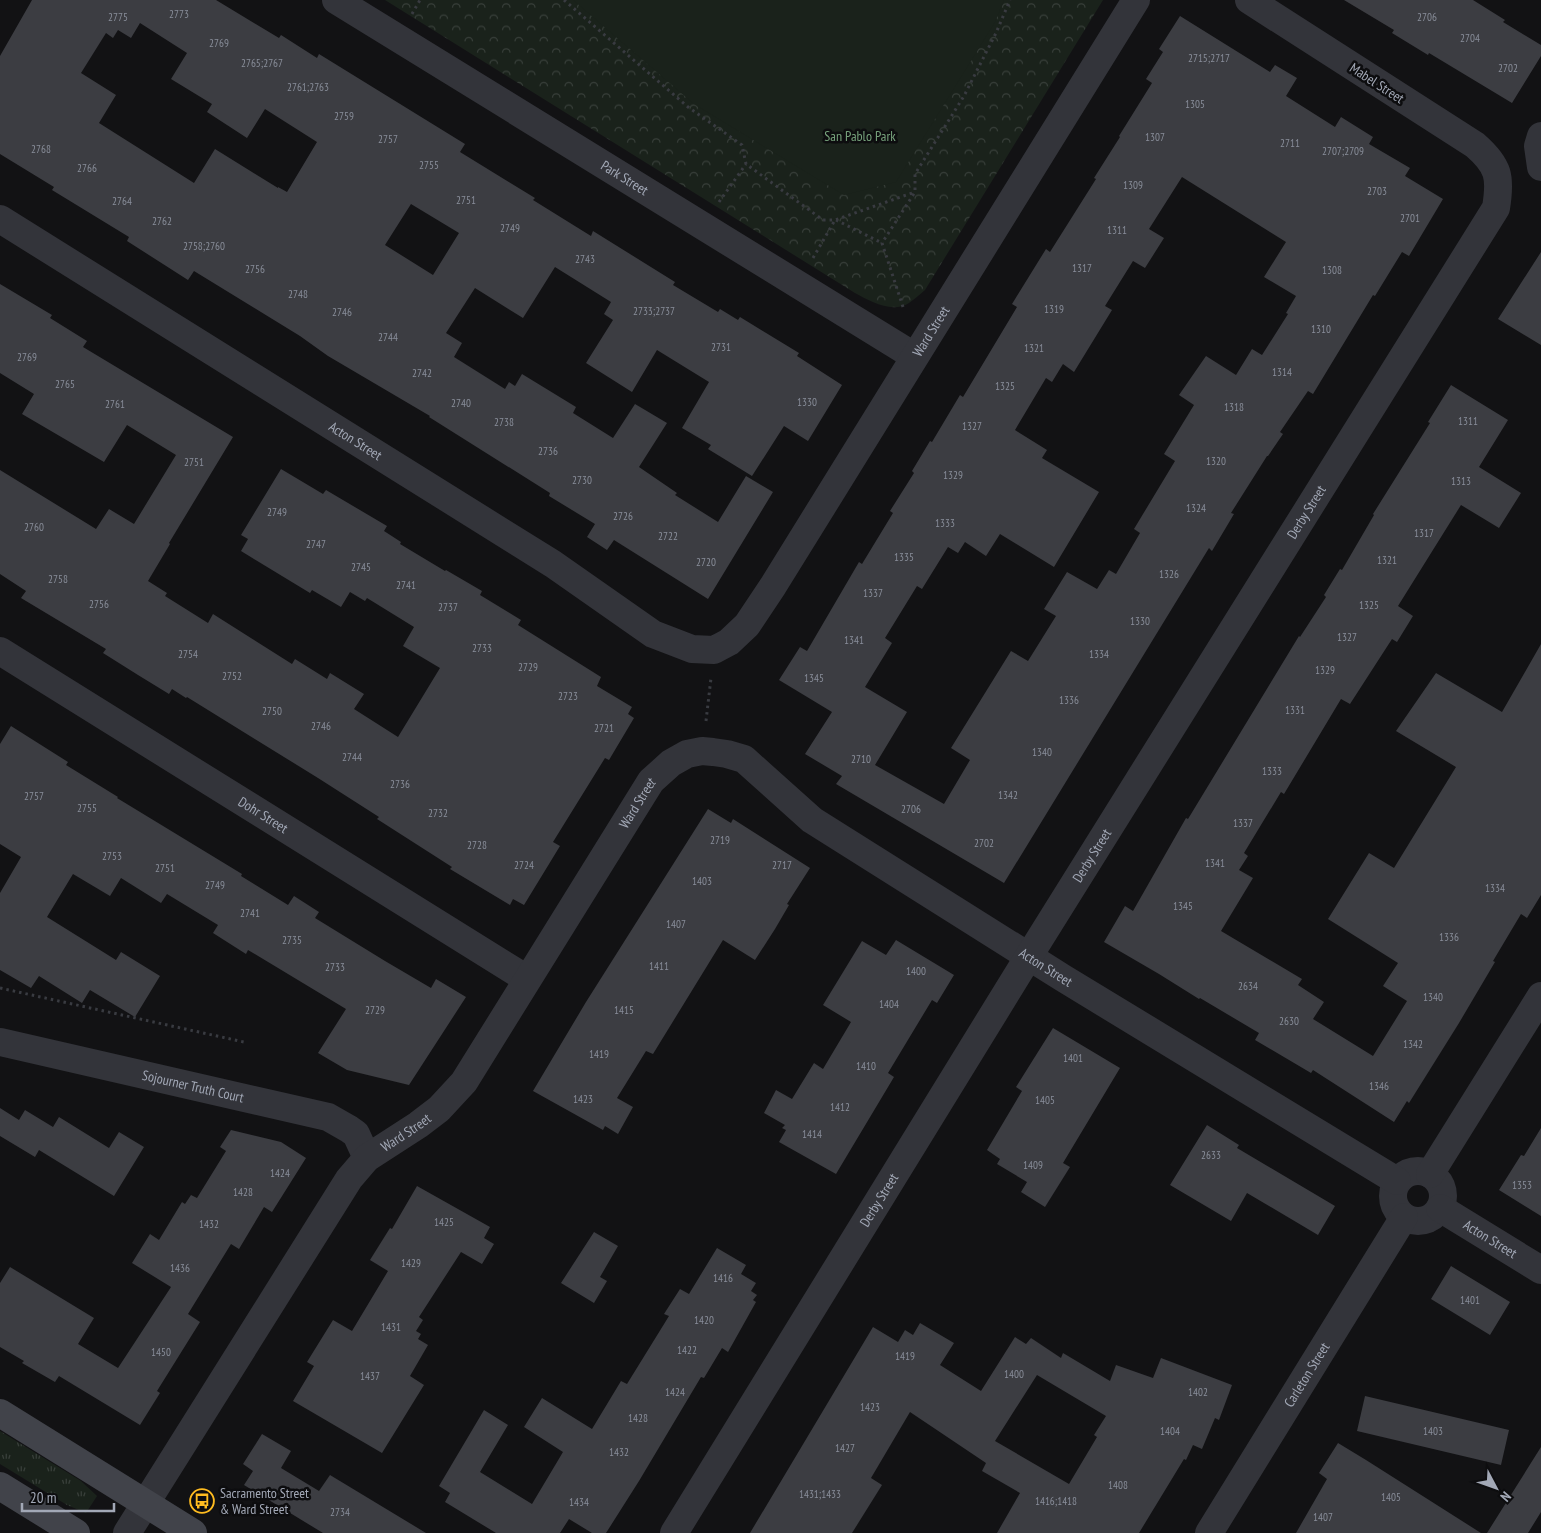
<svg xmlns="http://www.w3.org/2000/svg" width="1541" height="1533" viewBox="0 0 1541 1533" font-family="'PT Sans Narrow',sans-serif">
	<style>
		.grass { fill: url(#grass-tufts) }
		.park { fill: url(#park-crowns) }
		.garden { fill: #1a221b }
		.building { fill: #3c3d42; fill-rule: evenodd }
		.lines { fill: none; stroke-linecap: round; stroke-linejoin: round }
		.path { stroke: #393b41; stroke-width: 3; stroke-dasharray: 2.5 4; stroke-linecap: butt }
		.street { stroke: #33343a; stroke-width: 28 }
		.secondary { stroke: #41434a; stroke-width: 28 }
		.labels { text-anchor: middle; stroke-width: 5; stroke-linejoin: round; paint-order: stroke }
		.number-label { font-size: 11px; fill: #888d99 }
		.street-label { font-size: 14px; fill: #a2a8b6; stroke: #0d0d0f }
		.park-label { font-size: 14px; fill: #77a37c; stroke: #0d0d0f }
		.poi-label { font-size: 14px; fill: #a2a8b6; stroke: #0d0d0f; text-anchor: start }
	</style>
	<defs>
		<pattern id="grass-tufts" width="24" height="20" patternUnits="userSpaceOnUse" patternTransform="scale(1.25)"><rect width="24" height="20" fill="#1a221b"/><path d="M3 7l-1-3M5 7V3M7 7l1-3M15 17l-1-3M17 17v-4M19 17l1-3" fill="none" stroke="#383f3a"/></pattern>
		<pattern id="park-crowns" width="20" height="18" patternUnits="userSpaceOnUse" patternTransform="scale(1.25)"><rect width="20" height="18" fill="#1a221b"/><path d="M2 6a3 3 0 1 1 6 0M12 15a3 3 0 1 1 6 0" fill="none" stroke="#383f3a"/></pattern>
	</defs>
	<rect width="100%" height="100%" fill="#121214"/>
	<!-- grass -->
	<path class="grass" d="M0 1431 81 1481 97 1496 86 1513 67 1505 0 1464Z"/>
	<!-- park -->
	<path class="park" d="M385 0H1103L925 290C920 294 915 299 909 303 892 314 870 301 855 293Z"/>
	<!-- garden -->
	<path class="garden" d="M573 0H1004L995 22 896 182 844 195 694 104Z"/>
	<!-- building -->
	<path class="building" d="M32 0H216L279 38 281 35 317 58 319 54 465 144 460 152 535 198 533 200 591 236 593 231 675 282 673 285 718 312 720 309 738 320 740 317 799 353 797 356 842 385 808 441 784 426 752 476 708 449 711 445 682 428 709 382 657 350 632 392 586 363 613 320 604 314 611 302 555 267 523 318 475 288 446 333 462 343 454 357 505 389 509 382 515 386 522 374 576 407 573 413 613 438 635 404 667 423 639 467 677 493 675 495 718 522 746 476 773 492 708 599 614 540 607 550 587 537 595 524 549 496 550 493 429 417 430 416 328 356 300 336 194 271 188 280 127 241 129 237 52 190 54 187 0 154V56ZM140 23 187 53 171 79 212 104 207 112 247 138 265 109 317 142 287 192 278 187V188L215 149 194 183 99 123 116 95 81 73 106 33 113 38 118 30 131 38ZM411 204 459 233 433 275 385 245Z
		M1344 0H1473L1505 20 1503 22 1541 45V56L1512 103 1429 53 1428 55 1392 33 1394 30Z
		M1180 16 1270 72 1275 65 1297 78 1286 96 1335 127 1341 117 1373 137 1369 144 1410 168 1405 176 1443 199 1409 256 1402 252 1375 296 1373 295 1313 394 1308 391 1280 432 1283 434 1268 456H1267L1231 513 1234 514 1212 551 1209 548 1004 883 836 784 842 776 805 754 832 712 779 680 800 647 807 651 859 562 862 564 893 513 890 511 914 473 912 471 930 441 932 442 960 395 963 397 1017 307 1012 304 1046 249 1050 252 1096 179 1094 178 1120 137 1119 136 1152 83 1146 79 1163 52 1159 49ZM1182 177 1286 242 1264 277 1296 296 1286 313 1288 314 1262 355 1252 349 1236 375 1206 356 1179 395 1194 405 1164 454 1175 461 1134 529 1140 533 1116 574 1109 570 1097 589 1067 572 1044 609 1056 616 1028 661 1011 651 951 748 970 760 944 804 875 765 907 712 865 687 892 643 885 638 917 586 922 589 948 547 958 553 965 542 986 556 1000 534 1054 567 1099 492 1042 458 1047 450 1015 430 1046 378 1052 382 1063 364 1074 372 1112 310 1105 306 1133 261 1145 268 1164 238 1149 229Z
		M1541 252V345L1498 319Z
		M0 284 52 315 50 318 87 341 83 347 233 437 169 543 170 544 148 581 167 593 165 596 208 623 213 614 292 664 295 659 327 679 330 673 364 694 354 709 398 737 440 668 403 646 414 627 367 598 365 601 350 592 341 607 312 590 310 593 241 551 248 539 241 535 281 469 323 494 326 490 387 526 384 531 401 542 400 544 445 571 446 570 482 591 480 595 521 620 518 625 601 677 597 686 632 707 628 714 634 718 609 760 605 758 553 842 560 846 524 905 513 899 510 905 450 869 452 867 377 819 379 817 318 778 187 697 186 698 172 689 169 694 138 675 103 653 106 649 21 598 26 591 0 574V470L96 529 109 509 134 524 176 455 127 425 104 462 22 414 34 394 0 373Z
		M1451 385 1508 420 1479 467 1521 493 1499 528 1461 505 1398 606 1413 616 1397 642 1392 639 1350 704 1341 699 1284 794 1281 792 1244 853 1248 856 1239 870 1253 878 1221 931 1302 979 1298 985 1324 1002 1313 1019 1373 1056 1407 1001 1383 986 1398 963 1328 919 1369 853 1394 868 1456 767 1396 731 1436 673 1502 712 1541 644V895L1527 918 1521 914 1493 961 1495 962 1459 1023 1409 1103 1407 1101 1394 1122 1313 1070 1311 1073 1255 1040 1259 1033 1200 998 1199 999 1159 974 1104 942 1125 906 1133 911 1186 818 1188 819 1299 636 1300 637 1326 597 1324 595 1340 569 1342 570 1374 515 1373 514 1430 423 1428 422Z
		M11 726 68 762 66 765 118 797 117 798 242 874 241 876 288 905 294 896 319 912 315 918 385 961 431 988 436 979 466 997 409 1085 347 1070 318 1053 346 1009 248 950 246 954 213 933 218 925 167 894 161 903 121 878 110 896 73 874 47 917 116 960 121 952 160 976 135 1017 90 990 82 1003 39 976 31 988 0 970V893L21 857 0 844V744Z
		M708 809 731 823 733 819 810 868 787 904 789 905 775 929 755 960 723 940 653 1054 646 1051 617 1098 633 1107 618 1134 605 1126 603 1130 533 1091 586 1002Z
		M896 940 954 975 937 1003 932 1000 888 1073 894 1077 836 1174 779 1142 786 1130 782 1128 785 1125 764 1113 776 1090 792 1099 814 1063 823 1069 851 1022 823 1005 862 941 886 955Z
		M1053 1028 1120 1068 1063 1163 1070 1167 1045 1207 1021 1192 1027 1182 997 1164 1000 1159 987 1150 1022 1091 1016 1087Z
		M0 1108 19 1120 25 1110 53 1127 59 1117 109 1148 119 1132 144 1147 114 1196 39 1150 35 1157 0 1136Z
		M1207 1125 1239 1145 1237 1148 1335 1206 1318 1235 1247 1193 1231 1221 1170 1185Z
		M1541 1128V1216L1499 1190 1521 1155 1524 1156Z
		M231 1130 281 1142 306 1158 272 1212 264 1207 239 1249 231 1244 188 1314 200 1322 157 1391 160 1393 140 1425 59 1376 55 1382 22 1363 24 1361 0 1347V1283L10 1267 94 1318 78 1344 118 1368 171 1287 132 1263 150 1234 159 1240 182 1202 185 1204 191 1195 197 1198 226 1151 220 1147Z
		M417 1186 490 1227 484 1238 494 1244 482 1264 461 1252 419 1317 423 1320 416 1331 421 1334 418 1339 428 1345 410 1376 424 1385 382 1453 293 1401 314 1366 307 1362 333 1320 352 1331 388 1271 370 1260 390 1228 392 1229Z
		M594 1232 618 1246 600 1277 607 1281 594 1303 561 1283Z
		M717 1248 746 1265 741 1274 756 1283 751 1291 757 1295 753 1300 756 1302 728 1352 722 1348 704 1378 701 1377 639 1481 606 1533H592L569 1519 560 1533H496L445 1502 450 1493 439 1486 484 1410 508 1425 480 1472 532 1504 563 1452 524 1427 542 1398 592 1429 621 1381 627 1384 669 1316 664 1314 680 1289 689 1294Z
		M1451 1266 1510 1302 1490 1335 1431 1299Z
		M920 1323 954 1343 940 1365 981 1391 1015 1337 1026 1344 1031 1338 1061 1358 1063 1353 1110 1381 1116 1365 1153 1378 1161 1358 1232 1385 1219 1420 1215 1418 1202 1449 1193 1445 1186 1460 1184 1459 1139 1533H997L1020 1493 982 1471 986 1463 910 1412 871 1478 882 1485 852 1533H750L873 1327 898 1342 905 1330 913 1335ZM1037 1375 1106 1416 1094 1435 1097 1437 1069 1484 995 1441Z
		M1365 1396 1509 1430 1501 1465 1357 1431Z
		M262 1434 291 1451 281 1468 319 1491 330 1475 426 1533H323L244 1485 253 1471 243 1464Z
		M1338 1443 1366 1460 1481 1533H1296L1327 1479 1319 1473Z
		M1541 1447V1512L1528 1533H1487Z"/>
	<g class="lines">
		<!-- path -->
		<path class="path" d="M564 0 688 107 742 145 746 164 823 220H835L915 192
			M412 14 420 0
			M719 202 746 164
			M836 220 882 243
			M813 258 835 220
			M903 307 882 243 915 192V174L964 96 996 33 1010 0
			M706 721 711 678
			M0 988 244 1042"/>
		<!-- street -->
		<g class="street">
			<path id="s1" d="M336 0 914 356"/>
			<path d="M1541 136 1538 146 1541 167"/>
			<path id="s2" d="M0 219 553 564 653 634 692 649 714 650 729 642 747 625 773 586 1136 0"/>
			<path id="s3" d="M0 651 527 979"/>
			<path id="s4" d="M0 1042 328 1117 349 1129 356 1134 367 1158"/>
			<circle cx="1418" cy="1196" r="25"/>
			<path d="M1430 1174 1541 996"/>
			<path id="s5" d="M1440 1208 1541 1270"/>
			<path id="s6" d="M127 1533 349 1179 367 1158 418 1125 439 1109 464 1082 651 781 671 763 687 754 702 751 713 752 727 754 744 759 812 820 1063 978 1397 1181"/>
			<path id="s7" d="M674 1533 1029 956 1496 208C1501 177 1499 166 1475 145L1249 0"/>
			<path id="s8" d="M1209 1533 1404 1217"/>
		</g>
		<!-- secondary -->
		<path class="secondary" d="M0 1413 193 1533
			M0 1486 76 1533"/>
	</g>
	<!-- icons -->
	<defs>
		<g id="bus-ring" transform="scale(1.25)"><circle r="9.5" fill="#0d0d0f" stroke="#ffbc20" stroke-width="1.5"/><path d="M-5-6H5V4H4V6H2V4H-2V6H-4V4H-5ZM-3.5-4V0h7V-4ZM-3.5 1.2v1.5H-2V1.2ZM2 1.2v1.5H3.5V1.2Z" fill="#ffbc20"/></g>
	</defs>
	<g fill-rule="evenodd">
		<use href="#bus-ring" x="202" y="1501"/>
	</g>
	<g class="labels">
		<!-- number labels -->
		<g class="number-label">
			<text x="179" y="18">2773</text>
			<text x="118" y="21">2775</text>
			<text x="1427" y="21">2706</text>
			<text x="1470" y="42">2704</text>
			<text x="219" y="47">2769</text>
			<text x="1209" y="62">2715;2717</text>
			<text x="262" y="67">2765;2767</text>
			<text x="1508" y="72">2702</text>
			<text x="308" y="91">2761;2763</text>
			<text x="1195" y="108">1305</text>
			<text x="344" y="120">2759</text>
			<text x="1155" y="141">1307</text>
			<text x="388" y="143">2757</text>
			<text x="1290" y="147">2711</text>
			<text x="41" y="153">2768</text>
			<text x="1343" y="155">2707;2709</text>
			<text x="429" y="169">2755</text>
			<text x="87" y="172">2766</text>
			<text x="1133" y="189">1309</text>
			<text x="1377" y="195">2703</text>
			<text x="466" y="204">2751</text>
			<text x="122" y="205">2764</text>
			<text x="1410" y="222">2701</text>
			<text x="162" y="225">2762</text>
			<text x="510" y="232">2749</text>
			<text x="1117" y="234">1311</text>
			<text x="204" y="250">2758;2760</text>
			<text x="585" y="263">2743</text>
			<text x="1082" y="272">1317</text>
			<text x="255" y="273">2756</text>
			<text x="1332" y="274">1308</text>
			<text x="298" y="298">2748</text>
			<text x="1054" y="313">1319</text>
			<text x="654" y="315">2733;2737</text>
			<text x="342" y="316">2746</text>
			<text x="1321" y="333">1310</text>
			<text x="388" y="341">2744</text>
			<text x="721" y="351">2731</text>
			<text x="1034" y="352">1321</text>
			<text x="27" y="361">2769</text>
			<text x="1282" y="376">1314</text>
			<text x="422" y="377">2742</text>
			<text x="65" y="388">2765</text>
			<text x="1005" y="390">1325</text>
			<text x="807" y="406">1330</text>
			<text x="461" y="407">2740</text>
			<text x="115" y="408">2761</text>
			<text x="1234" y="411">1318</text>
			<text x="1468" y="425">1311</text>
			<text x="504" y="426">2738</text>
			<text x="972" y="430">1327</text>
			<text x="548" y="455">2736</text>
			<text x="1216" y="465">1320</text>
			<text x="194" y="466">2751</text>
			<text x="953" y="479">1329</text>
			<text x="582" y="484">2730</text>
			<text x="1461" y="485">1313</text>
			<text x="1196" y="512">1324</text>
			<text x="277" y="516">2749</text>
			<text x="623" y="520">2726</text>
			<text x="945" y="527">1333</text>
			<text x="34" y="531">2760</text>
			<text x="1424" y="537">1317</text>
			<text x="668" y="540">2722</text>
			<text x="316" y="548">2747</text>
			<text x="904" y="561">1335</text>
			<text x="1387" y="564">1321</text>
			<text x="706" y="566">2720</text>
			<text x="361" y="571">2745</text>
			<text x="1169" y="578">1326</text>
			<text x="58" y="583">2758</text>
			<text x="406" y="589">2741</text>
			<text x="873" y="597">1337</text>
			<text x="99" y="608">2756</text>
			<text x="1369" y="609">1325</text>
			<text x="448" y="611">2737</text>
			<text x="1140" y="625">1330</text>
			<text x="1347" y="641">1327</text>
			<text x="854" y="644">1341</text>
			<text x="482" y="652">2733</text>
			<text x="188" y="658">2754</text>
			<text x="1099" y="658">1334</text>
			<text x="528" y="671">2729</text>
			<text x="1325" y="674">1329</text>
			<text x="232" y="680">2752</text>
			<text x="814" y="682">1345</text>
			<text x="568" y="700">2723</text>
			<text x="1069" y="704">1336</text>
			<text x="1295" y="714">1331</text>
			<text x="272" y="715">2750</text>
			<text x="321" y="730">2746</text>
			<text x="604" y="732">2721</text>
			<text x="1042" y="756">1340</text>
			<text x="352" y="761">2744</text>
			<text x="861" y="763">2710</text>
			<text x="1272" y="775">1333</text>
			<text x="400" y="788">2736</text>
			<text x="1008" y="799">1342</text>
			<text x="34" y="800">2757</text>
			<text x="87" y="812">2755</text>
			<text x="911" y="813">2706</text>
			<text x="438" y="817">2732</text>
			<text x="1243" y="827">1337</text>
			<text x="720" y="844">2719</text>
			<text x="984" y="847">2702</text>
			<text x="477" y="849">2728</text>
			<text x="112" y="860">2753</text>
			<text x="1215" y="867">1341</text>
			<text x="524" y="869">2724</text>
			<text x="782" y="869">2717</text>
			<text x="165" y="872">2751</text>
			<text x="702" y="885">1403</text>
			<text x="215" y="889">2749</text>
			<text x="1495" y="892">1334</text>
			<text x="1183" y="910">1345</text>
			<text x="250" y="917">2741</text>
			<text x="676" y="928">1407</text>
			<text x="1449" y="941">1336</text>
			<text x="292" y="944">2735</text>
			<text x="659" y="970">1411</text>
			<text x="335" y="971">2733</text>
			<text x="916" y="975">1400</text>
			<text x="1248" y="990">2634</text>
			<text x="1433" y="1001">1340</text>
			<text x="889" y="1008">1404</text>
			<text x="375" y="1014">2729</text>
			<text x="624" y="1014">1415</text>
			<text x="1289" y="1025">2630</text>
			<text x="1413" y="1048">1342</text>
			<text x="599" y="1058">1419</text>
			<text x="1073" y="1062">1401</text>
			<text x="866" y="1070">1410</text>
			<text x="1379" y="1090">1346</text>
			<text x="583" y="1103">1423</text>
			<text x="1045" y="1104">1405</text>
			<text x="840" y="1111">1412</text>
			<text x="812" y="1138">1414</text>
			<text x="1211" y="1159">2633</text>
			<text x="1033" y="1169">1409</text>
			<text x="280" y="1177">1424</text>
			<text x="1522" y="1189">1353</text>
			<text x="243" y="1196">1428</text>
			<text x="444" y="1226">1425</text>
			<text x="209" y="1228">1432</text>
			<text x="411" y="1267">1429</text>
			<text x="180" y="1272">1436</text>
			<text x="723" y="1282">1416</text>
			<text x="1470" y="1304">1401</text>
			<text x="704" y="1324">1420</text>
			<text x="391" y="1331">1431</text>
			<text x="687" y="1354">1422</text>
			<text x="161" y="1356">1450</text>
			<text x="905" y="1360">1419</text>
			<text x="1014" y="1378">1400</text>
			<text x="370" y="1380">1437</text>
			<text x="675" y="1396">1424</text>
			<text x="1198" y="1396">1402</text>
			<text x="870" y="1411">1423</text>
			<text x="638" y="1422">1428</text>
			<text x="1170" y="1435">1404</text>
			<text x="1433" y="1435">1403</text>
			<text x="845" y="1452">1427</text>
			<text x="619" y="1456">1432</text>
			<text x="1118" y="1489">1408</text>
			<text x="820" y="1498">1431;1433</text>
			<text x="1391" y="1501">1405</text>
			<text x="1056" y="1505">1416;1418</text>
			<text x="579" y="1506">1434</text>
			<text x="340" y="1516">2734</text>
			<text x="1323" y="1521">1407</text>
		</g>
		<!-- street labels -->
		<g class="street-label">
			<text transform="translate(1377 83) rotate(33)" y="5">Mabel Street</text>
			<text dy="5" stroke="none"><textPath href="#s1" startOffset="339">Park Street</textPath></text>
			<text dy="5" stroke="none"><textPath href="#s2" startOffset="1226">Ward Street</textPath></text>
			<text dy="5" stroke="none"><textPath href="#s2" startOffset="419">Acton Street</textPath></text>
			<text dy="5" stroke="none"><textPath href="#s7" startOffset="1201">Derby Street</textPath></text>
			<text dy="5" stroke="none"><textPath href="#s6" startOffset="898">Ward Street</textPath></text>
			<text dy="5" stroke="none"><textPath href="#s3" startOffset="310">Dohr Street</textPath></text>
			<text dy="5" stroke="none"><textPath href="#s7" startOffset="796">Derby Street</textPath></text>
			<text dy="5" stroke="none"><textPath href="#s6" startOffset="1395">Acton Street</textPath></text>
			<text dy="5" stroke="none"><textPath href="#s4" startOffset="198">Sojourner Truth Court</textPath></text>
			<text dy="5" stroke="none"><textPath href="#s6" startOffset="492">Ward Street</textPath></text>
			<text dy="5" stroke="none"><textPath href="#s7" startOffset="391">Derby Street</textPath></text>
			<text dy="5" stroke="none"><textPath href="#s5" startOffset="59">Acton Street</textPath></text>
			<text dy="5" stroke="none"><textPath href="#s8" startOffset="186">Carleton Street</textPath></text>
		</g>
		<!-- park labels -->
		<g class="park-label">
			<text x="860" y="141">San Pablo Park</text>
		</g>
		<!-- poi labels -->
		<g class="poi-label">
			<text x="220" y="1498">Sacramento Street<tspan x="220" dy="16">&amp; Ward Street</tspan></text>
		</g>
	</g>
	<!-- north arrow -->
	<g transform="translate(1496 1488) rotate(131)" stroke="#0d0d0f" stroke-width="4" paint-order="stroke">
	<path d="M0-4L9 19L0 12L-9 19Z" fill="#a2a8b6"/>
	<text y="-8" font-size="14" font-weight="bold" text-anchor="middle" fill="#a2a8b6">N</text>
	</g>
	<!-- scale -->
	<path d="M22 1503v8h92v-8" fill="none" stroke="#a2a8b6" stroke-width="2.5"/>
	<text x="30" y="1503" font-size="15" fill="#a2a8b6" stroke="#0d0d0f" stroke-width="4" paint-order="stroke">20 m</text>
</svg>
